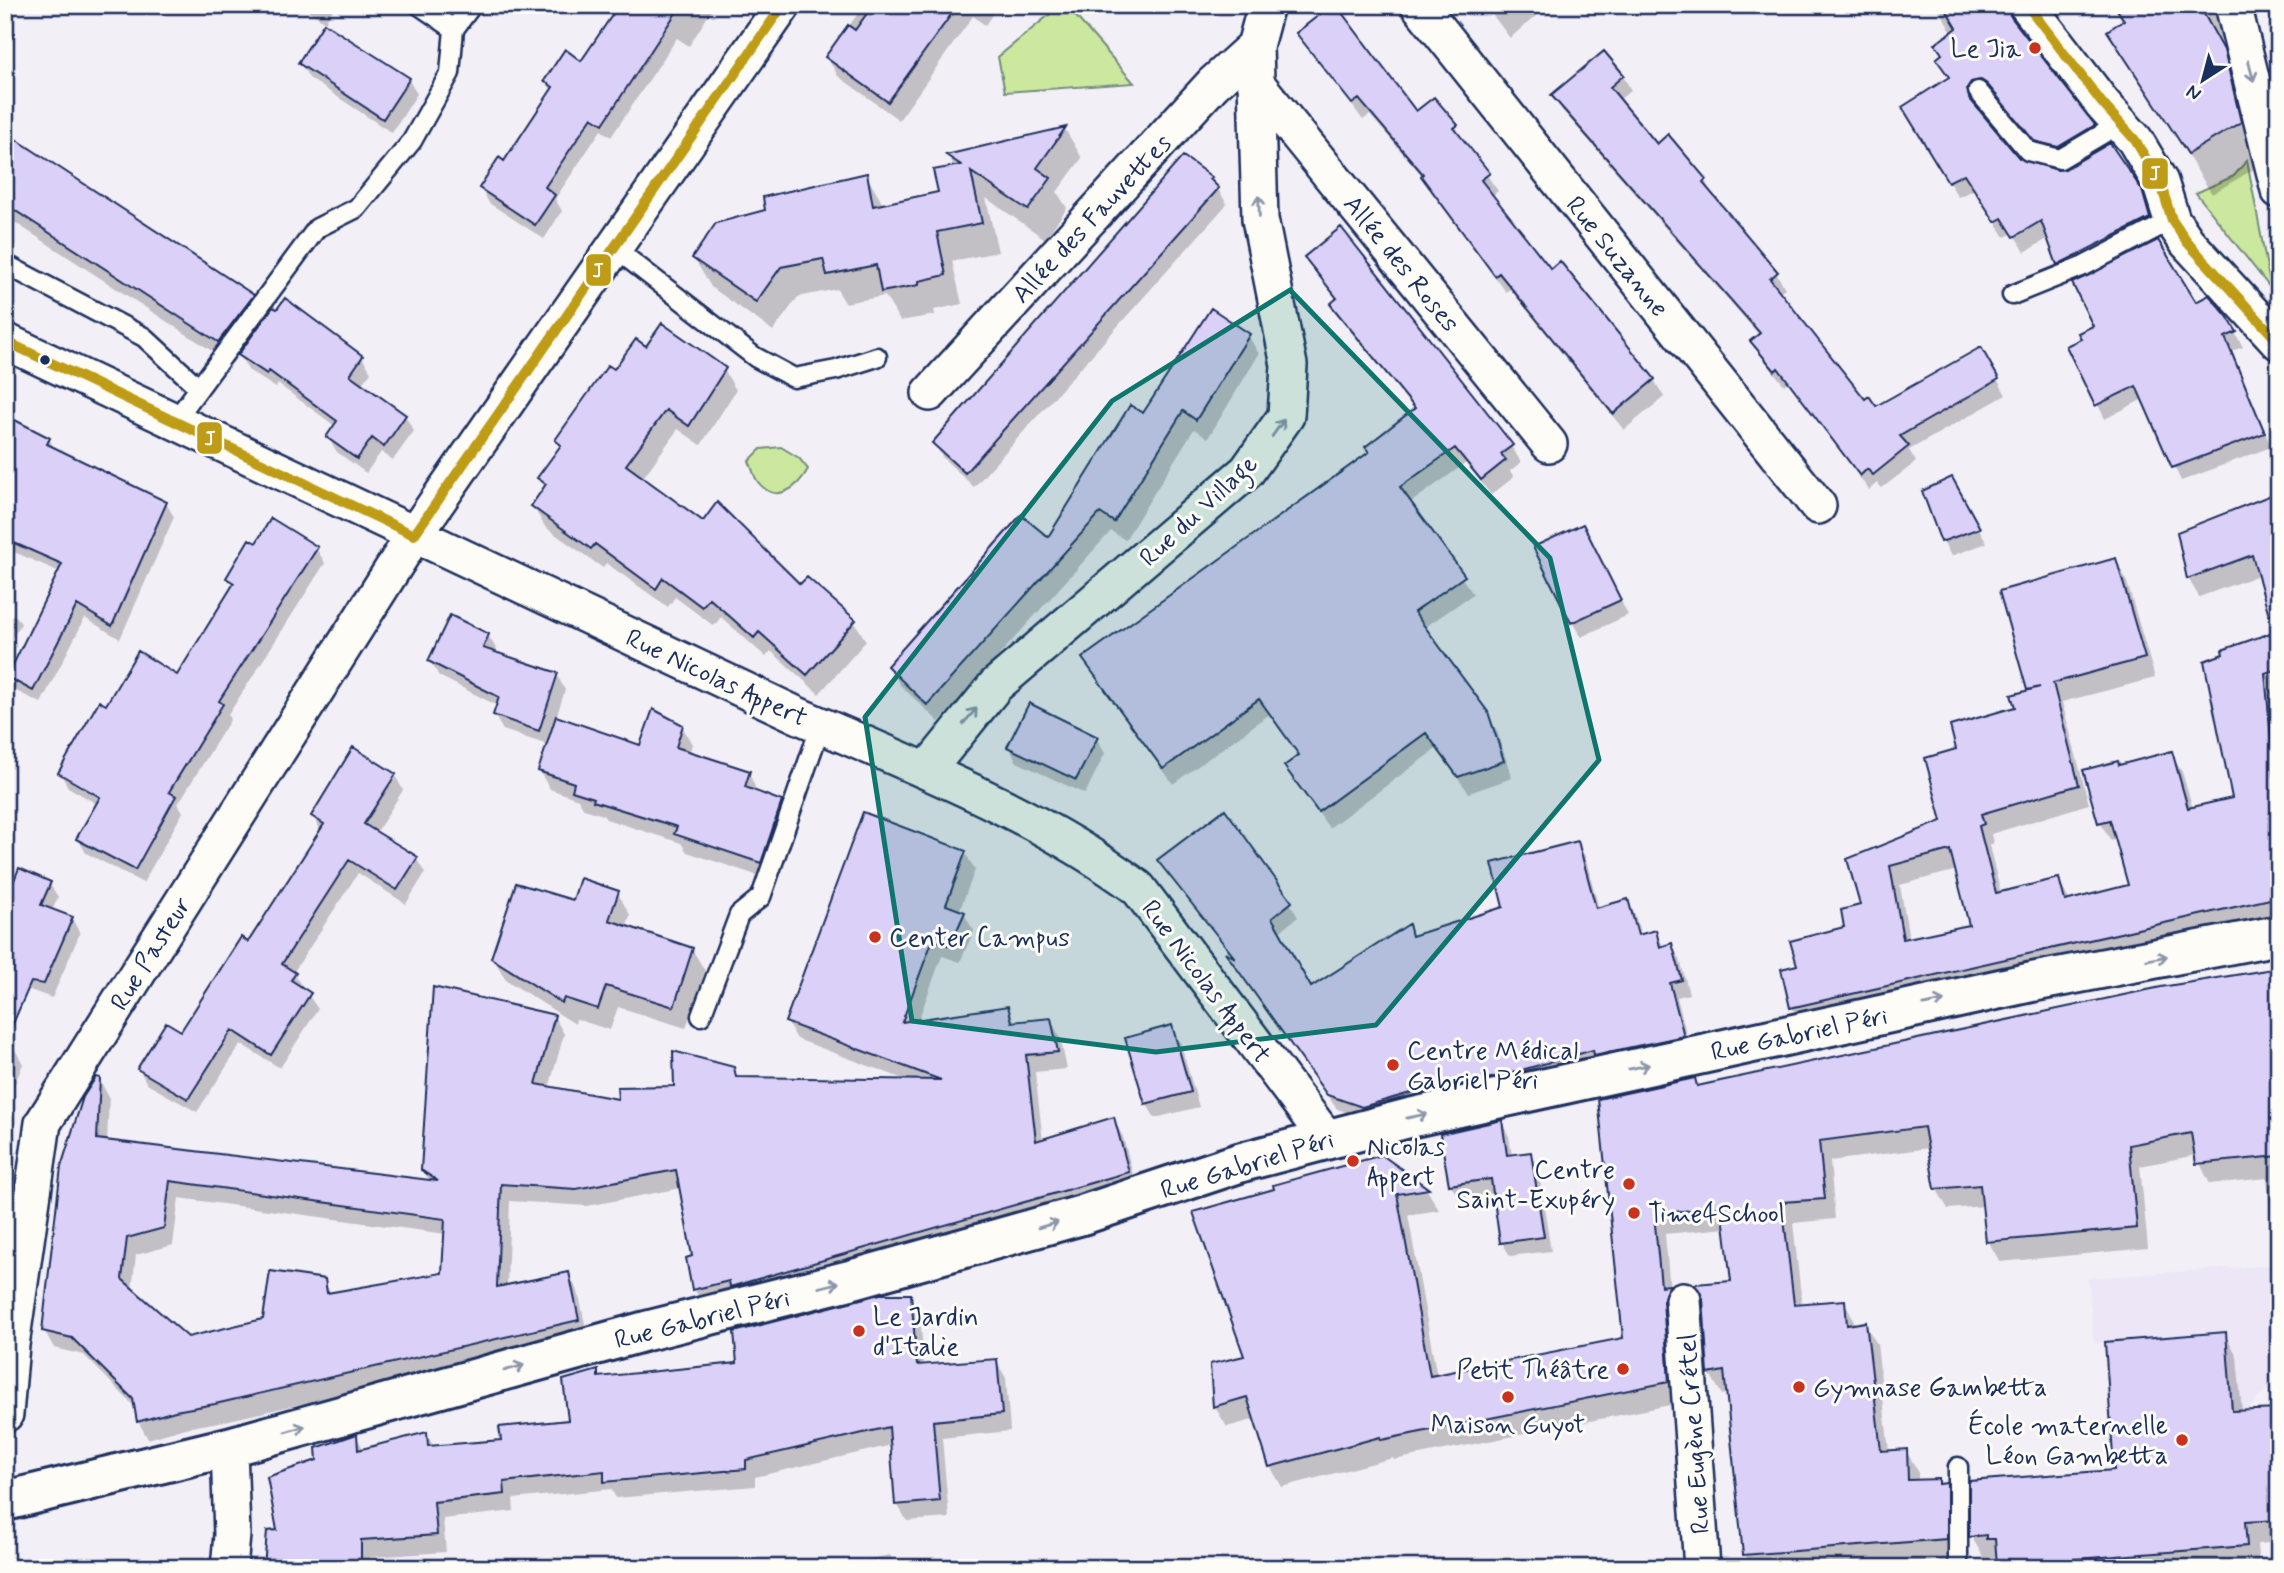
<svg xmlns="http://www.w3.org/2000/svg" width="2284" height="1573" viewBox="0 0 2284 1573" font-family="Mynerve,sans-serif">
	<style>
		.built { fill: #ece6f7 }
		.green { fill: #cbe89e; stroke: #738c7e; stroke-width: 2 }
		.shadow { fill: #0003; fill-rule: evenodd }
		.building { fill: #dbd0f8; stroke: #1b2f5e; stroke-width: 2; fill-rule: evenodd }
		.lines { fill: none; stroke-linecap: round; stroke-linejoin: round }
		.lane-casing { stroke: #1b2f5e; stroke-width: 23 }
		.street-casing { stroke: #1b2f5e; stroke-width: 40 }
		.secondary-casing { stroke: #1b2f5e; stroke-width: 44 }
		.lane { stroke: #fdfcf7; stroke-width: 18 }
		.street { stroke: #fdfcf7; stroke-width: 35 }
		.secondary { stroke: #fdfcf7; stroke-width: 38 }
		.bus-1-casing { stroke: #fdfcf7; stroke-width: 16 }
		.bus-1 { stroke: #be9c18; stroke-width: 10 }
		.oneway { stroke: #8c96aa }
		.marked { fill: #0f766e; fill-opacity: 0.2; stroke: #0f766e; stroke-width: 5; stroke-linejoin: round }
		.poi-dot { fill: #c8321e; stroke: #fdfcf7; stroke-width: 2.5 }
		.bus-dot { fill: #1b2f5e; stroke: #fdfcf7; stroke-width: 2.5 }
		.labels { text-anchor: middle; stroke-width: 6; stroke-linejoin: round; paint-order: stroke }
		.poi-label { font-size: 26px; fill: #1b2f5e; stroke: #fdfcf7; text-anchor: start }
		.street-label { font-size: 26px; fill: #1b2f5e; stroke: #fdfcf7 }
		.line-badge { stroke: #fdfcf7; stroke-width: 2.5 }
		.badge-label { font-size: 19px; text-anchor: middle; font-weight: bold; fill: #fff }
	</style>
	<rect width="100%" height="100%" fill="#f3eff7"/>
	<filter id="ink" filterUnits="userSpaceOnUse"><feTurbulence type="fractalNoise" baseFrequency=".0143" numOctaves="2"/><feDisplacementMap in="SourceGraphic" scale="14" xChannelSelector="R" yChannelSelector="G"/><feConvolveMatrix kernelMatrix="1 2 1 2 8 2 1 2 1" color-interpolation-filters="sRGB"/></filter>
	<g filter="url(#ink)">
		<!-- built -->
		<path class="built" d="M2275 1265 2279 1299V1388L2266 1389 2248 1410 2259 1481 2243 1505 2247 1546 1997 1565 1995 1539H1986L1983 1480 2114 1470 2105 1342 2094 1344 2088 1278Z"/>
		<!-- green -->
		<path class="green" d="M1061 5H1066L1134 83 1005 92 998 57Z
			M2247 160 2271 289 2196 193 2234 176Z
			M781 447 799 458 808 469C798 488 776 505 758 482 754 477 752 467 749 461L761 449Z"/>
		<!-- shadow -->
		<path class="shadow" d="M300 5H336L325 22Z
			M633 5H715L689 46 677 38 611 137 601 130 555 199 562 211 544 239 489 203 481 188 504 163 552 91 546 81 582 63Z
			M864 5H999L985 25 973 16 899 120 838 76 827 57Z
			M1485 5H1549L1510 38Z
			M1938 5H2008L2018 29 2103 142 2045 157 1993 96 1979 99 1976 108 2024 164 2140 191 2150 208 2158 235 2068 280 2049 238 2025 252 2013 233 2005 237 1975 189 1958 197 1905 108 1950 78 1944 56 1952 34Z
			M2113 5H2211L2235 46 2225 54 2246 93 2264 163 2212 194 2109 32 2123 22Z
			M2275 5H2279V19Z
			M1299 34 1416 114 1456 126 1465 144 1498 191 1492 196 1551 271 1560 264 1654 380 1664 397 1624 430 1510 289 1506 292 1424 178 1370 115 1363 120Z
			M300 63 408 79 417 94 392 133 309 78Z
			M1623 76 1631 90 1619 100 1657 146 1705 180 1712 196 1776 273 1785 288 1778 293 1864 402 1876 408 1980 349 2006 395 1909 450 1916 462 1882 488 1877 483 1869 490 1788 382 1784 385 1761 356 1752 342 1760 336 1562 110 1554 96Z
			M1065 129 1082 158 1057 192 1067 208 1045 239 986 198 998 252 952 261 962 304 934 310 935 315 900 321 885 296 845 303 837 289 798 297 773 331 711 287 694 258 767 212 866 175 884 206 940 194 955 168 949 156Z
			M5 134 252 296 266 319 362 357 371 372 361 385 405 416 414 431 393 460 381 452 366 473 337 452 328 437 335 426 278 384 276 388 248 370 239 354 232 364 5 216Z
			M1211 178 1227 204 974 487 943 458 934 443Z
			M1307 257 1511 446 1521 462 1510 471 1514 477 1491 495 1466 463 1410 503 1473 594 1424 628 1487 713 1497 731 1512 778 1469 793 1436 749 1329 828 1286 767 1300 757 1270 714 1173 784 1084 658 1370 453 1415 410 1342 320 1332 304 1337 300Z
			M2195 304 2226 317 2243 347 2232 351 2271 447 2181 481 2143 399 2105 419 2069 347Z
			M1248 335 1259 354 1208 438 1194 429 1125 540 1111 531 939 722 900 685 889 666 1048 540 1144 416Z
			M646 348 724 370 736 390 701 445 678 429 642 479 704 523 854 621 866 641 819 694 771 651 766 657 721 617 714 626 675 597 668 607 606 563 603 568 545 527 533 506 545 488 539 478 561 447 557 441 615 372Z
			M49 439 56 451 166 503 174 517 120 639 85 618 41 703 16 691 9 677 60 572 5 548V507Z
			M1951 479 1987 543 1951 556 1943 541Z
			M2279 498V919L1803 1026 1792 1007 1799 966 1846 928 1863 906 1849 860 1944 822 1958 750 2017 709 2029 692 2002 593 2115 560 2126 579 2155 678 2062 702 2089 804 1991 834 1993 843 1989 845 2001 894 2058 880 2070 901 2130 887 2117 839 2111 841 2100 822 2119 767 2171 754 2182 772 2193 809 2234 799 2206 662 2276 633 2259 575 2199 597 2188 578ZM1957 870 1972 926 1909 939 1900 885Z
			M1591 541 1628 615 1581 637 1572 622Z
			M256 545 316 548 325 563 228 715 230 720 178 804 183 812 143 883 86 853 78 839 97 804 68 787 60 773 106 708 178 678 234 587 228 578Z
			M5 611 17 617 21 624 5 648Z
			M488 635 497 650 495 654 557 675 565 690 556 718 641 748 682 726 692 744 689 754 749 773 758 794 781 802 792 821 771 880 687 852 681 843 606 819 603 815 584 809 578 799 550 789 539 771 548 745 503 730 494 715 498 706 439 676 430 661Z
			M1096 738 1105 753 1085 794 1017 762 1009 747Z
			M395 775 403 790 376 833 416 858 425 873 406 904 358 873 293 973 318 1009 280 1068 241 1044 197 1112 147 1084 139 1069 181 1034 248 944 321 831 313 816Z
			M1577 843 1585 856 1599 909 1628 901 1635 915 1641 936 1655 932 1664 947 1672 945 1680 959 1689 994 1677 997 1690 1049 1371 1120 1337 1109 1229 957 1236 960 1159 860 1290 903 1298 917 1278 933 1311 990 1408 927 1414 937 1505 908Z
			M965 852 975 870 959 912 964 914 974 931 960 962 942 956 918 1021 1007 1008 1016 1023 1050 1019 1060 1037 1067 1069 1035 1072 1043 1141 1113 1120 1123 1137 1137 1189 704 1306 694 1289V1257L681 1188 587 1206 510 1201 507 1287 568 1274 578 1291 588 1338 225 1421 185 1428 148 1439 138 1421 136 1408 84 1355 54 1348 44 1330 99 1079 109 1097 107 1142 430 1181 423 1170 554 1016 564 1034 549 1088 620 1101 676 1088 733 1069 739 1078 909 1081 797 1039 787 1022ZM179 1198 446 1234 444 1274 331 1294 324 1281 265 1320 188 1339 132 1290 136 1255 173 1245Z
			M49 883 58 897 52 911 72 919 80 933 52 998 5 981 13 885Z
			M617 892 630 915 626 928 692 949 705 971 686 1028 618 1007 610 1030 576 1019 575 1024 506 980 493 958 574 903Z
			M2279 970V1249L2272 1238 2267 1178 2210 1184 2196 1155 2140 1166 2148 1248 2000 1262 1988 1241 1984 1206 1948 1209 1936 1188 1929 1148 1830 1161 1835 1219 1793 1223 1802 1305 1844 1301 1856 1325 1865 1324 1877 1344 1889 1452 1906 1451 1918 1471V1481L1938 1480 1941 1485H1946L1958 1506V1559L1848 1568H1752L1745 1554 1728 1393 1722 1395 1710 1374 1705 1299 1733 1283 1726 1228 1665 1234 1680 1403 1394 1460 1393 1458 1282 1487 1270 1466 1256 1419 1227 1427 1215 1407 1212 1365 1246 1357 1382 1157 1427 1190 1439 1210 1408 1215 1437 1377 1625 1339 1600 1100 1694 1080 1698 1087Z
			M1171 1027 1180 1042 1199 1107 1155 1118 1146 1103Z
			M5 1043 13 1046 23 1064 5 1108Z
			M1501 1122 1509 1136 1512 1156 1530 1153 1538 1168 1551 1251 1510 1256 1502 1242 1495 1193 1459 1199 1451 1185 1442 1135Z
			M5 1132 16 1150 5 1212Z
			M910 1296 920 1313 924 1367 996 1361 1006 1378 1010 1431 942 1438 949 1518 907 1521 897 1504 892 1445 755 1477V1486L616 1498 611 1489 513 1499 514 1511 443 1519 446 1552 370 1557V1568H265L279 1532 319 1462 356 1436 364 1450 427 1434 434 1448 503 1441 570 1422 597 1372 600 1378 739 1364Z
			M2225 1334 2237 1356 2242 1412 2279 1410V1542L2257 1544 2259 1568H2001L1998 1557 1984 1558 1971 1536 2116 1472Z
			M890 1555 897 1568H823Z
			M615 1565 616 1568H587Z"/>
		<!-- building -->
		<path class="building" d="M619 5H681L603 124 592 117 545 187 555 195 535 225 479 188 499 157 504 161 553 87 544 81 565 49 581 61Z
			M873 5H958L888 102 825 57 848 25 855 30Z
			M1332 5H1336L1416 111 1434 97 1458 125 1454 128 1490 173 1481 180 1551 269 1560 261 1655 379 1613 414 1499 273 1495 276 1421 176 1423 174 1359 99 1352 104 1296 33Z
			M1943 5H2007L2011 17 2095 125 2058 147 2034 141 1987 84 1981 80 1971 82 1967 88 1969 98 2019 158 2057 170 2065 169 2110 143 2142 190 2150 218 2057 265 2041 221 2014 237 2002 218 1995 222 1964 174 1948 182 1902 107 1949 77 1936 59 1942 54 1935 44 1957 28Z
			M2114 5H2199L2224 50 2241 122 2188 154 2107 31 2124 20Z
			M324 23 410 78 383 119 298 63Z
			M1604 51 1624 75 1610 87 1657 144 1668 134 1706 179 1703 183 1778 272 1770 279 1865 399 1869 396 1876 406 1981 347 1999 379 1900 436 1909 446 1873 475 1867 469 1860 476 1778 368 1775 371 1750 341 1760 333 1551 95Z
			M1066 127 1037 168 1051 178 1028 210 971 172 982 223 937 232 946 275 919 281V285L881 292 876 265 827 275 823 259 781 267 756 302 692 258 716 223 765 210 763 197 867 173 873 206 938 192 933 170 961 165 946 155Z
			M5 132 254 295 218 342 5 204Z
			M1183 156 1212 177 1210 179 1219 188 965 473 932 443Z
			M1341 227 1513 445 1501 454 1506 460 1481 480 1455 448 1400 487 1465 576 1414 612 1488 712 1504 761 1458 777 1426 733 1318 812 1284 766 1299 755 1259 699 1163 769 1082 658 1369 452 1365 447 1415 408 1330 304 1337 298 1304 257Z
			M2158 240 2196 302 2209 295 2227 316 2237 332 2225 337 2265 433 2172 468 2136 386 2095 406 2066 346 2081 339 2078 333 2093 326 2072 283Z
			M285 298 363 356 350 375 406 415 384 447 372 438 357 459 326 437 337 421 269 371 267 374 238 355 273 307 277 309Z
			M1211 308 1250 334 1196 420 1183 411 1114 522 1100 513 927 705 887 666 1021 515 1048 537 1130 405 1143 413Z
			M662 323 726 368 689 426 666 410 626 465 703 521 717 502 800 584 807 577 856 620 807 675 759 632 754 638 709 598 702 607 663 578 656 589 595 544 591 549 531 506 546 484 537 478 561 445 555 440 608 365 614 369 636 339 646 346Z
			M5 415 50 438 47 444 167 502 112 626 77 605 33 691 7 677 62 564 5 539Z
			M1952 477 1980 528 1941 542 1922 491Z
			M2279 492V614L2269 615 2252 555 2187 579 2177 532Z
			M271 518 318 547 219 701 223 704 169 792 176 796 135 870 76 839 100 797 58 773 99 701 106 705 138 651 177 675 234 583 226 578 249 539 256 543Z
			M1583 524 1621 600 1571 623 1533 547Z
			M2116 558 2145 658 2053 683 2079 785 1981 814 1984 824 1979 826 1996 893 2059 878 2065 901 2128 885 2110 820 2098 823 2083 770 2118 761 2119 765 2172 751 2188 808 2232 798 2204 661 2223 654 2222 650 2279 630V669L2265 673 2272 749 2279 746V897L1790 1008 1781 969 1797 965 1790 941 1844 927 1841 910 1860 905 1847 859 1942 821 1925 758 1956 749 1950 726 2015 707 2011 695 2040 687 2027 690 1999 591ZM1950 850 1969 925 1903 939 1890 866Z
			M450 615 489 634 483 648 558 673 539 731 493 715 499 697 428 661Z
			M1029 703 1098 737 1076 780 1007 747Z
			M653 709 683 725 676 747 750 771 745 787 782 801 761 863 674 834 677 827 593 801 594 798 572 791 574 783 538 771 556 716 640 745Z
			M353 747 396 774 364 824 418 857 397 890 349 860 282 964 296 973 291 980 311 993 271 1055 232 1030 188 1099 137 1069 166 1022 181 1031 241 937 248 942 324 824 311 816Z
			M1225 809 1292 902 1272 918 1311 987 1409 924 1412 936 1503 907 1492 863 1578 841 1596 908 1628 899 1638 935 1656 930 1660 947 1672 943 1682 980 1670 983 1684 1036 1594 1055 1593 1050 1496 1077 1432 1091 1431 1087 1362 1107 1327 1095 1225 952 1235 958 1157 860Z
			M863 812 966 851 946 905 965 912 950 946 933 939 902 1022 1008 1006 1012 1022 1051 1018 1058 1052 1026 1055 1036 1141 1114 1117 1129 1172 730 1287 729 1281 692 1290 686 1258 692 1256 676 1170 576 1189 501 1184 497 1287 569 1272 579 1320 215 1404 175 1411 137 1422 133 1399 72 1338 42 1331 61 1167 83 1097 96 1077 100 1078 97 1139 438 1181 421 1170 433 987 555 1015 536 1084 618 1099 617 1087 674 1086 673 1051 734 1067 736 1077 941 1080 785 1022ZM170 1181 445 1219 442 1273 327 1293 325 1279 270 1271 263 1319 188 1337 122 1279 127 1238 164 1228Z
			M19 868 51 882 41 905 73 917 44 984 31 982 5 1042V880L13 883Z
			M580 878 619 891 609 920 693 948 674 1007 606 986 598 1009 564 998 562 1003 491 958 516 883 573 900Z
			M2279 968V1156L2196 1164 2191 1133 2129 1145 2137 1228 1986 1242 1980 1185 1935 1189 1924 1127 1819 1141 1825 1199 1782 1202 1794 1304 1845 1300 1847 1325 1866 1322 1881 1451 1907 1449 1908 1480 1939 1479V1484L1947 1483V1539L1743 1555 1724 1371 1708 1374 1703 1299 1694 1284 1731 1281 1722 1207 1654 1214 1661 1286 1670 1285 1663 1301 1669 1382 1381 1440 1380 1437 1269 1467 1247 1397 1213 1407 1210 1364 1244 1356 1193 1212 1274 1189 1273 1185 1382 1155 1429 1189 1397 1194 1430 1376 1623 1338 1598 1099 1695 1078 1697 1086 2161 987Z
			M1172 1025 1191 1092 1145 1104 1125 1038Z
			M1502 1120 1507 1155 1531 1152 1544 1237 1500 1243 1491 1179 1449 1185 1440 1134Z
			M880 1294H911L917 1365 997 1359 1002 1414 933 1421 940 1501 895 1505 889 1427 746 1460V1469L604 1482V1471L504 1482 505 1494 434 1502 437 1535 361 1540V1568H264L267 1531 277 1530 267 1477 317 1460 316 1448 357 1434 358 1450 427 1432 428 1446 501 1440 499 1427 568 1420 563 1380 598 1370V1377L737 1363 734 1332Z
			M2226 1332 2232 1411 2279 1409V1520L2245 1522 2247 1546 1997 1565 1995 1539H1986V1535L1969 1537V1481L2114 1470 2105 1342Z"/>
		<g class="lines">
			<!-- lane casing -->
			<g class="lane-casing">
				<path id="lane" d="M419 5 454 29
					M1978 91 2028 151 2060 159 2121 123
					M613 247 755 357 794 378 836 370 877 357
					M5 264 144 337 198 387
					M2012 295 2084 266 2172 220
					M174 422 317 228 357 208 412 141 450 73 454 29 472 5
					M701 1016 739 915 761 897 821 725
					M1958 1568V1467"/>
			</g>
			<!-- street casing -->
			<g class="street-casing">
				<path id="street" d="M1419 5 1818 506
					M2027 5 2102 103 2135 140 2160 182 2172 220 2187 242 2279 342
					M2233 5 2279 190
					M1255 82 1549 444
					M5 341 797 715C914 766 1035 812 1138 888L1327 1139
					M930 393 1213 84 1255 46
					M928 769 996 685 1247 471 1286 416 1289 365 1260 219 1255 46 1266 5
					M1683 1300 1702 1568
					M5 1414 11 1345 43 1123 414 535 783 5
					M229 1447 232 1535 229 1568"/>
			</g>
			<!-- secondary casing -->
			<g class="secondary-casing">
				<path id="secondary" d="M5 1501 229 1447 646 1331 850 1280 1082 1215 1242 1162 1409 1118 2032 982 2279 935"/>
			</g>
			<!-- lane -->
			<use href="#lane" class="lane"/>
			<!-- street -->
			<use href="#street" class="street"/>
			<!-- secondary -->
			<use href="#secondary" class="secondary"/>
			<!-- bus-1 casing -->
			<g class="bus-1-casing">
				<path id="bus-1" d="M2027 5 2102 103 2135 140 2160 182 2172 220 2187 242 2279 342
					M5 341 414 535
					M414 535 783 5"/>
			</g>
			<!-- bus-1 -->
			<use href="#bus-1" class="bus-1"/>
		</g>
		<!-- one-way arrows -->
		<defs><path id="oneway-shaft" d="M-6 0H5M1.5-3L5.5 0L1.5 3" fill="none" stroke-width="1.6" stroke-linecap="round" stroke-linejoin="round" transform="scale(1.75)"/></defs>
		<g class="oneway">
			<use href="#oneway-shaft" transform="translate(2251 71) rotate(75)"/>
			<use href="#oneway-shaft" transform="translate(1259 206) rotate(-92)"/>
			<use href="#oneway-shaft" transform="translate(1278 428) rotate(-55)"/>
			<use href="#oneway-shaft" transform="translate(970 716) rotate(-49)"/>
			<use href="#oneway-shaft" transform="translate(2157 958) rotate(-11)"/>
			<use href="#oneway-shaft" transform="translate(1934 1003) rotate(-12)"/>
			<use href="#oneway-shaft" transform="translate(1639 1067) rotate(-12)"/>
			<use href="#oneway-shaft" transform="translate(1417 1116) rotate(-12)"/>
			<use href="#oneway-shaft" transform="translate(1048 1225) rotate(-16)"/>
			<use href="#oneway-shaft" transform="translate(829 1285) rotate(-14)"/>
			<use href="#oneway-shaft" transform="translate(514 1368) rotate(-16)"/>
			<use href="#oneway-shaft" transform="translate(295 1429) rotate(-16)"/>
		</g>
	</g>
	<!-- marked area -->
	<path class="marked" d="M1290 290 1550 558 1599 760 1376 1025 1156 1052 912 1021 865 717 1112 401Z"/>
	<!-- markers -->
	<g class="poi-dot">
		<circle cx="2035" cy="48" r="7"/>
		<circle cx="875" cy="937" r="7"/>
		<circle cx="1393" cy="1065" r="7"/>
		<circle cx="1353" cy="1161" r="7"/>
		<circle cx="1629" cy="1184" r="7"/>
		<circle cx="1634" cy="1213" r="7"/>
		<circle cx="859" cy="1331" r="7"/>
		<circle cx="1623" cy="1369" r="7"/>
		<circle cx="1799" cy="1387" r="7"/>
		<circle cx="1508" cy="1397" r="7"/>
		<circle cx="2182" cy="1440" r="7"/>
	</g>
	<circle class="bus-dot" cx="45" cy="360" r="6"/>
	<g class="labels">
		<!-- poi labels -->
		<g class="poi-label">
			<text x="2021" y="57" text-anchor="end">Le Jia</text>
			<text x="889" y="946">Center Campus</text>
			<text x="1407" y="1059">Centre Médical<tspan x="1407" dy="30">Gabriel Péri</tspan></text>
			<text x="1367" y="1155">Nicolas<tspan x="1367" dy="30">Appert</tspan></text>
			<text x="1615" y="1178" text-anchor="end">Centre<tspan x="1615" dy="30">Saint-Exupéry</tspan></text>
			<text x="1648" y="1222">Time4School</text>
			<text x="873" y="1325">Le Jardin<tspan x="873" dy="30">d'Italie</tspan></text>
			<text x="1609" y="1378" text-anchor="end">Petit Théâtre</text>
			<text x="1813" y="1396">Gymnase Gambetta</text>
			<text x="1508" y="1433" text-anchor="middle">Maison Guyot</text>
			<text x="2168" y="1434" text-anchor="end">École maternelle<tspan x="2168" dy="30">Léon Gambetta</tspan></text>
		</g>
		<!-- street labels -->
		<g class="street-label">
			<text transform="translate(1091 218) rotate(-47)" y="9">Allée des Fauvettes</text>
			<text transform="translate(1618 256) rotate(51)" y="9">Rue Suzanne</text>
			<text transform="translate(1402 263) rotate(51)" y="9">Allée des Roses</text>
			<text transform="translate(1198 510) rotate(-43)" y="9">Rue du Village</text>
			<text transform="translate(717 677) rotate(25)" y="9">Rue Nicolas Appert</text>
			<text transform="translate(150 953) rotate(-58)" y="9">Rue Pasteur</text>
			<text transform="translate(1207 981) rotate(53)" y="9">Rue Nicolas Appert</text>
			<text transform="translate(1799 1033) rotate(-12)" y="9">Rue Gabriel Péri</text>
			<text transform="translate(1247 1164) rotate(-17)" y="9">Rue Gabriel Péri</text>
			<text transform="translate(702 1318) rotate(-14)" y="9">Rue Gabriel Péri</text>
			<text transform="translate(1693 1434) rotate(-94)" y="9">Rue Eugène Crétel</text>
		</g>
	</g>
	<g class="line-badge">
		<rect x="2141" y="157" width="28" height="33" rx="7" fill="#be9c18"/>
		<rect x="585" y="253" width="27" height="34" rx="7" fill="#be9c18"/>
		<rect x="196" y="421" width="27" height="34" rx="7" fill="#be9c18"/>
	</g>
	<g class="badge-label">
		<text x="2155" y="180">J</text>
		<text x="598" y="277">J</text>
		<text x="210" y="445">J</text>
	</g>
	<!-- margin -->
	<rect width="2284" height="1573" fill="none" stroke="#fdfcf7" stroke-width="28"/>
	<rect x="14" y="14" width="2256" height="1545" fill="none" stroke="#1b2f5e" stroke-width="2.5" filter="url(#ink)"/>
	<!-- north arrow -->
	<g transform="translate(2203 80) rotate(216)" stroke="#fdfcf7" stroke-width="5" paint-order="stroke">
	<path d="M0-5L12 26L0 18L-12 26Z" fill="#1b2f5e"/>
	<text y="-10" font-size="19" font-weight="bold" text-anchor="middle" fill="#1b2f5e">N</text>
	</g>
</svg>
